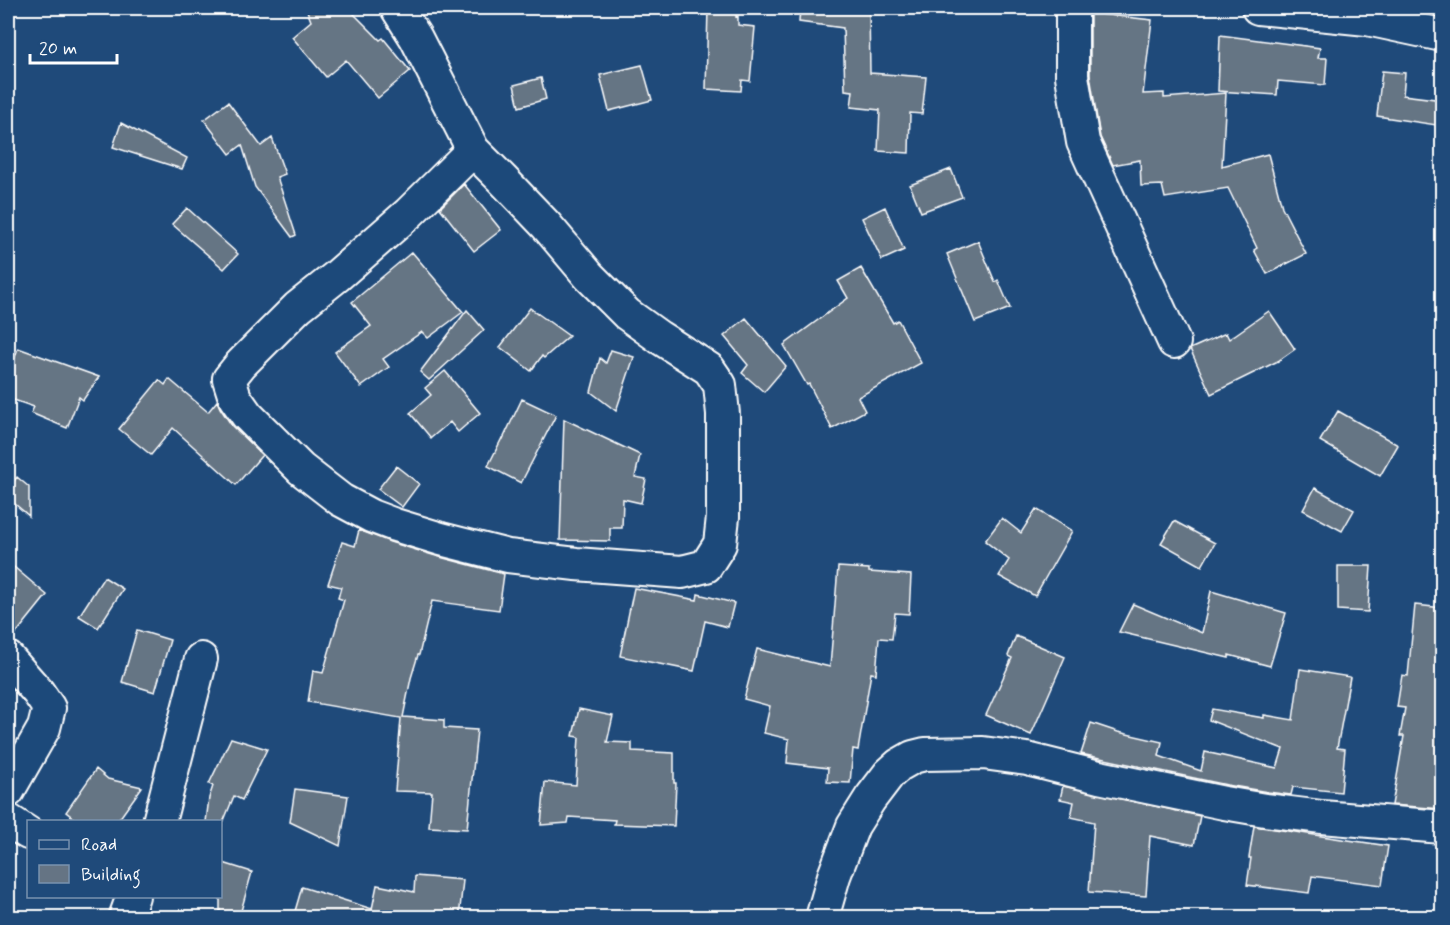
<svg xmlns="http://www.w3.org/2000/svg" width="1450" height="925" viewBox="0 0 1450 925" font-family="Mynerve,sans-serif">
	<style>
		.building { fill: #657484; stroke: #fff; stroke-width: 1.5 }
		.lines { fill: none; stroke-linecap: round; stroke-linejoin: round }
		.street-casing { stroke: #fff; stroke-width: 36 }
		.street { stroke: #1f4a7a; stroke-width: 32 }
	</style>
	<rect width="100%" height="100%" fill="#1f4a7a"/>
	<filter id="ink" filterUnits="userSpaceOnUse"><feTurbulence type="fractalNoise" baseFrequency=".0167" numOctaves="2"/><feDisplacementMap in="SourceGraphic" scale="12" xChannelSelector="R" yChannelSelector="G"/><feConvolveMatrix kernelMatrix="1 2 1 2 8 2 1 2 1" color-interpolation-filters="sRGB"/></filter>
	<g filter="url(#ink)">
		<!-- building -->
		<path class="building" d="M306 8H348L380 40 383 38 410 71 378 98 346 60 326 77 292 37 311 21Z
			M708 8H736V17L738 16V25L755 27 750 81 742 80 741 91 706 89Z
			M800 8H869L870 73 926 77 922 114 910 113 909 153 878 151 880 110 851 107 853 91 845 90 843 28 799 22Z
			M1090 13 1152 20 1143 94 1164 93V98L1226 93 1222 166 1268 154 1282 207 1306 254 1267 274 1254 250 1257 248 1228 188 1165 198 1162 185 1141 186 1140 160 1113 165 1100 137 1090 75Z
			M1220 35 1320 48 1318 58H1327L1325 85 1278 81 1277 95 1218 91Z
			M642 65 652 100 609 111 600 75Z
			M1382 71 1405 73 1403 95 1443 100V126L1377 116Z
			M541 78 546 99 519 107 514 85Z
			M228 102 261 146 272 138 285 174 277 177 296 235 292 237 255 187 242 145 230 154 204 120Z
			M121 123 187 158 182 169 113 147Z
			M951 169 962 197 921 212 910 185Z
			M464 184 501 230 474 251 440 208Z
			M885 207 904 250 882 260 862 218Z
			M187 208 238 254 224 269 172 224Z
			M978 241 995 282 998 280 1010 308 975 322 947 254Z
			M412 252 463 312 428 338 422 332 383 359 389 367 361 387 335 352 371 326 352 302Z
			M861 268 893 323 898 320 921 363 858 397 865 411 832 429 809 384 807 385 784 345 848 298 838 281Z
			M530 308 569 336 544 358 542 356 531 371 500 347Z
			M467 310 484 330 429 380 420 372Z
			M1269 311 1295 349 1278 361 1211 394 1190 349 1226 333 1229 339Z
			M746 318 786 366 764 392 742 373 748 365 724 336Z
			M18 348 99 377 83 400 79 397 67 428 31 413 34 407 8 398V378Z
			M611 350 634 357 616 411 591 392 600 358 606 363Z
			M445 371 480 413 458 432 450 422 431 438 410 413 431 395 425 388Z
			M169 379 208 412 217 401 220 408 232 426 262 455 236 485 173 428 151 455 119 429 159 380 165 385Z
			M522 399 556 415 521 483 488 466 502 438 503 439Z
			M1338 411 1398 445 1380 476 1320 441Z
			M564 419 640 455 635 477 646 479 641 503 623 499 622 528H610V541L560 540Z
			M396 466 419 484 402 507 378 489Z
			M17 477 29 487V516L8 498V488Z
			M1315 488 1354 510 1342 531 1303 510Z
			M1036 509 1072 531 1035 596 999 576 1009 560 985 541 1002 518 1021 533Z
			M1174 521 1215 543 1202 566 1161 543Z
			M359 530 390 542 436 556 504 574 499 610 432 601 419 655H418L411 678 403 717 444 720V728L477 730 467 829 429 827 432 792 395 791 401 718 308 702 313 671 323 673 344 600 338 598 341 587 328 584 342 542 355 546Z
			M8 562 47 595 10 641 8 640Z
			M1338 566H1371L1368 612 1338 610Z
			M838 567 869 569V572L911 575 909 614 895 613 892 639 879 638 876 674 871 673 858 750 853 749 850 783 827 782 828 768 787 763 789 739 764 733 770 706 744 699 757 649 830 667Z
			M104 577 123 589 98 628 79 616Z
			M634 588 697 600 698 594 734 603 728 627 705 621 694 671 620 656Z
			M1211 591 1286 613 1270 666 1229 655V658L1119 632 1133 604 1202 633Z
			M1415 605 1443 608V809L1392 805 1404 736H1400L1405 708 1397 707 1402 675 1408 676Z
			M137 630 170 640 155 692 122 682Z
			M1016 636 1065 657 1031 735 986 715 1012 658 1008 656Z
			M1300 669 1350 677 1337 748 1345 749 1341 792 1293 787 1291 795 1268 792 1227 785 1081 754 1091 723 1118 732 1162 742 1159 756 1201 771 1205 752 1277 768 1283 749 1209 720 1212 709 1264 718V715L1293 720Z
			M579 709 613 716 607 742 632 743V751L674 753V783H676L674 826 614 824 615 820 569 817 568 823 541 825 545 782 576 785 579 737 573 736Z
			M231 738 267 749 242 800 234 796 220 830V822H206L209 798 213 786 209 784Z
			M96 769 108 779 142 787 117 822H79L66 812Z
			M1063 786 1200 816 1194 845 1150 836 1146 896 1089 892 1094 822 1071 817 1074 802 1060 799Z
			M295 789 348 796 340 846 290 822Z
			M1254 826 1388 846 1382 885 1312 876 1309 893 1247 885 1251 858H1249Z
			M220 862 252 872 239 918H220Z
			M415 876 463 880 459 918H293L302 887 372 909 377 885 392 888V887L414 892Z"/>
		<g class="lines">
			<!-- street casing -->
			<g class="street-casing">
				<path id="street" d="M397 8 416 38 473 150 502 179 546 225 589 276 627 314 659 337 709 369 720 385 723 414V517L720 544 706 566 682 572 576 564 508 556 441 539 395 525 371 516 341 500 301 469 247 415 235 398 229 379 241 364 298 307 337 276 409 213 473 150
					M1072 8V76L1083 142 1174 342
					M1258 8 1367 19 1442 35
					M8 658 38 692 49 708 44 728 8 791
					M8 820 28 833
					M159 822 201 659
					M125 918 133 896
					M822 918 834 876 853 826 870 799 889 774 899 765 913 757 925 754 983 753 1027 759 1099 777 1224 803 1265 810 1322 817 1442 827"/>
			</g>
			<!-- street -->
			<use href="#street" class="street"/>
		</g>
	</g>
	<!-- margin -->
	<rect width="1450" height="925" fill="none" stroke="#1f4a7a" stroke-width="30"/>
	<rect x="15" y="15" width="1420" height="895" fill="none" stroke="#fff" stroke-width="2" filter="url(#ink)"/>
	<!-- legend -->
	<rect x="27" y="820" width="195" height="78" fill="#1f4a7a" stroke="#7992af" stroke-width="1.5"/>
	<rect x="39" y="840" width="30" height="9" fill="#1f4a7a" stroke="#7992af" stroke-width="1.5"/>
	<text x="81" y="850" font-size="18" fill="#ffffff">Road</text>
	<rect x="39" y="865" width="30" height="18" fill="#657484" stroke="#7992af" stroke-width="1.5"/>
	<text x="81" y="880" font-size="18" fill="#ffffff">Building</text>
	<!-- scale -->
	<path d="M30 54v9h87v-9" fill="none" stroke="#ffffff" stroke-width="3"/>
	<text x="39" y="54" font-size="18" fill="#ffffff" stroke="#1f4a7a" stroke-width="4.5" paint-order="stroke">20 m</text>
</svg>
